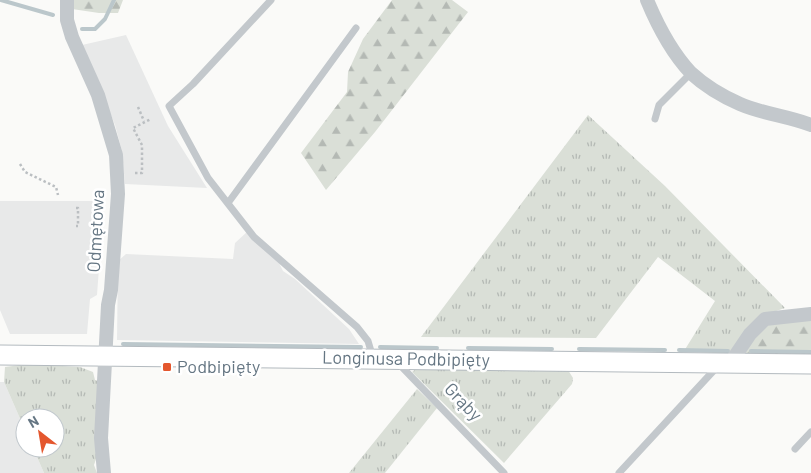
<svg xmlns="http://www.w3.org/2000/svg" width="811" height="473" viewBox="0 0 811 473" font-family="Barlow,sans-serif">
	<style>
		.built { fill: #e8e9e9 }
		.grass { fill: url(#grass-tufts) }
		.forest { fill: url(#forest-firs) }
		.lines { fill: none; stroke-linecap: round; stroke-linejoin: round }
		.stream { stroke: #bbc7cb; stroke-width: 4 }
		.secondary-casing { stroke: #b3babf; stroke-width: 21 }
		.path { stroke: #bbbfc2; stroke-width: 2.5; stroke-dasharray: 2.5 2.5; stroke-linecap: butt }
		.lane { stroke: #c3c8cc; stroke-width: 7 }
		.street { stroke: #c3c8cc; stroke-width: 14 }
		.secondary { stroke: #fff; stroke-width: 19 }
		.poi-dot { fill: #e4572e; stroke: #fff; stroke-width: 2 }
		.labels { text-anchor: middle; stroke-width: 5; stroke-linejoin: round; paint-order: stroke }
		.street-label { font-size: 18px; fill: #657683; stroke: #fff }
		.poi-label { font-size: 18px; fill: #657683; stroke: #fff; text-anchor: start }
	</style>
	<defs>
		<pattern id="grass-tufts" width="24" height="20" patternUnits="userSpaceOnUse" patternTransform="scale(1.25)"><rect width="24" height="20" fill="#dadfd7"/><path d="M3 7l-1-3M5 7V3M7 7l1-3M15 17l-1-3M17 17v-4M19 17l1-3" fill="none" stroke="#b4b9b4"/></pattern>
		<pattern id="forest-firs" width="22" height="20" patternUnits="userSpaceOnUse" patternTransform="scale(1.25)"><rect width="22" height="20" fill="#dadfd7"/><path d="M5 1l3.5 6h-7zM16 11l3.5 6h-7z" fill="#b4b9b4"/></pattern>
	</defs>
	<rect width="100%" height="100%" fill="#fafaf8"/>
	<!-- built -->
	<path class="built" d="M126 35 168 126 207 188 125 184 122 151 115 125 82 45Z
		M0 201H104L97 295 90 299 87 334H10L0 310Z
		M248 231 279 263 283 271 295 279 349 329 359 344 117 340 118 261 126 254 233 259 235 243Z
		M0 382H4L25 430V448H33L44 473H0Z"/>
	<!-- grass -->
	<path class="grass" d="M588 115 665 186 785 308 770 313 730 354 684 351 715 301 658 257 596 338 421 337Z
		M28 364 80 367 93 372 95 380 100 382 96 459 94 465 97 473H44L33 448H55V418H25V430L4 382 5 367Z
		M416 369 568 370 573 378 572 384 504 463 412 372Z
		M417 389 437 408 385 473H349Z"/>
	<!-- forest -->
	<path class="forest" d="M74 0H123L118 13H99L72 9Z
		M392 0H452L468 12 375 132 326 190 301 153 347 92 348 72 363 39Z
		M811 320V355L742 354 768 323Z"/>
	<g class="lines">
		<!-- stream -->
		<path class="stream" d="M1 0 53 15
			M82 29H95L105 19 114 0
			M123 344 361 347
			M380 347 437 348
			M468 348 552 349
			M579 349 665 350
			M679 350 728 351
			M751 351 811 352"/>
		<!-- secondary casing -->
		<g class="secondary-casing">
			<path id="secondary" d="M0 355 811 364"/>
		</g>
		<!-- path -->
		<path class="path" d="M138 107 144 121
			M20 164 25 172 56 187 58 195
			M135 173H142V145L133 128 151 119
			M76 208H78V226H76"/>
		<!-- lane -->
		<path class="lane" d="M271 0 193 84 169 106 208 178 254 237 357 327 368 341 373 358
			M655 119 659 105 691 73
			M228 203 356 28
			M399 364 504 473
			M795 449 811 432
			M619 473 717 367"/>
		<!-- street -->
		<path class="street" d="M67 0V20L72 37 98 95 116 155 118 194 111 290 108 305 101 438 104 473
			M647 0C657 24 673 54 691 73 704 85 724 97 740 104 763 114 788 116 811 125
			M731 362 750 334 765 319 811 314"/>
		<!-- secondary -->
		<use href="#secondary" class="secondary"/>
	</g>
	<!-- markers -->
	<rect class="poi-dot" x="162" y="362" width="10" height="10" rx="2.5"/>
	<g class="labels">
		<!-- street labels -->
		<g class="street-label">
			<text transform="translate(96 231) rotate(-87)" y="6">Odmętowa</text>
			<text transform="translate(406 359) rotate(1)" y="6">Longinusa Podbipięty</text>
			<text transform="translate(463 402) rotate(46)" y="6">Grąby</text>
		</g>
		<!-- poi labels -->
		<g class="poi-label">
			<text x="177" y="373">Podbipięty</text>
		</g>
	</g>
	<!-- north arrow -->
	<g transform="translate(40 433) rotate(329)"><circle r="24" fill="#ffffff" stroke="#c1c8cd"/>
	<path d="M0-4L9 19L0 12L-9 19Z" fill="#e4572e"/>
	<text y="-8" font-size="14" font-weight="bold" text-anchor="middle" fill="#657683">N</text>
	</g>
</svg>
